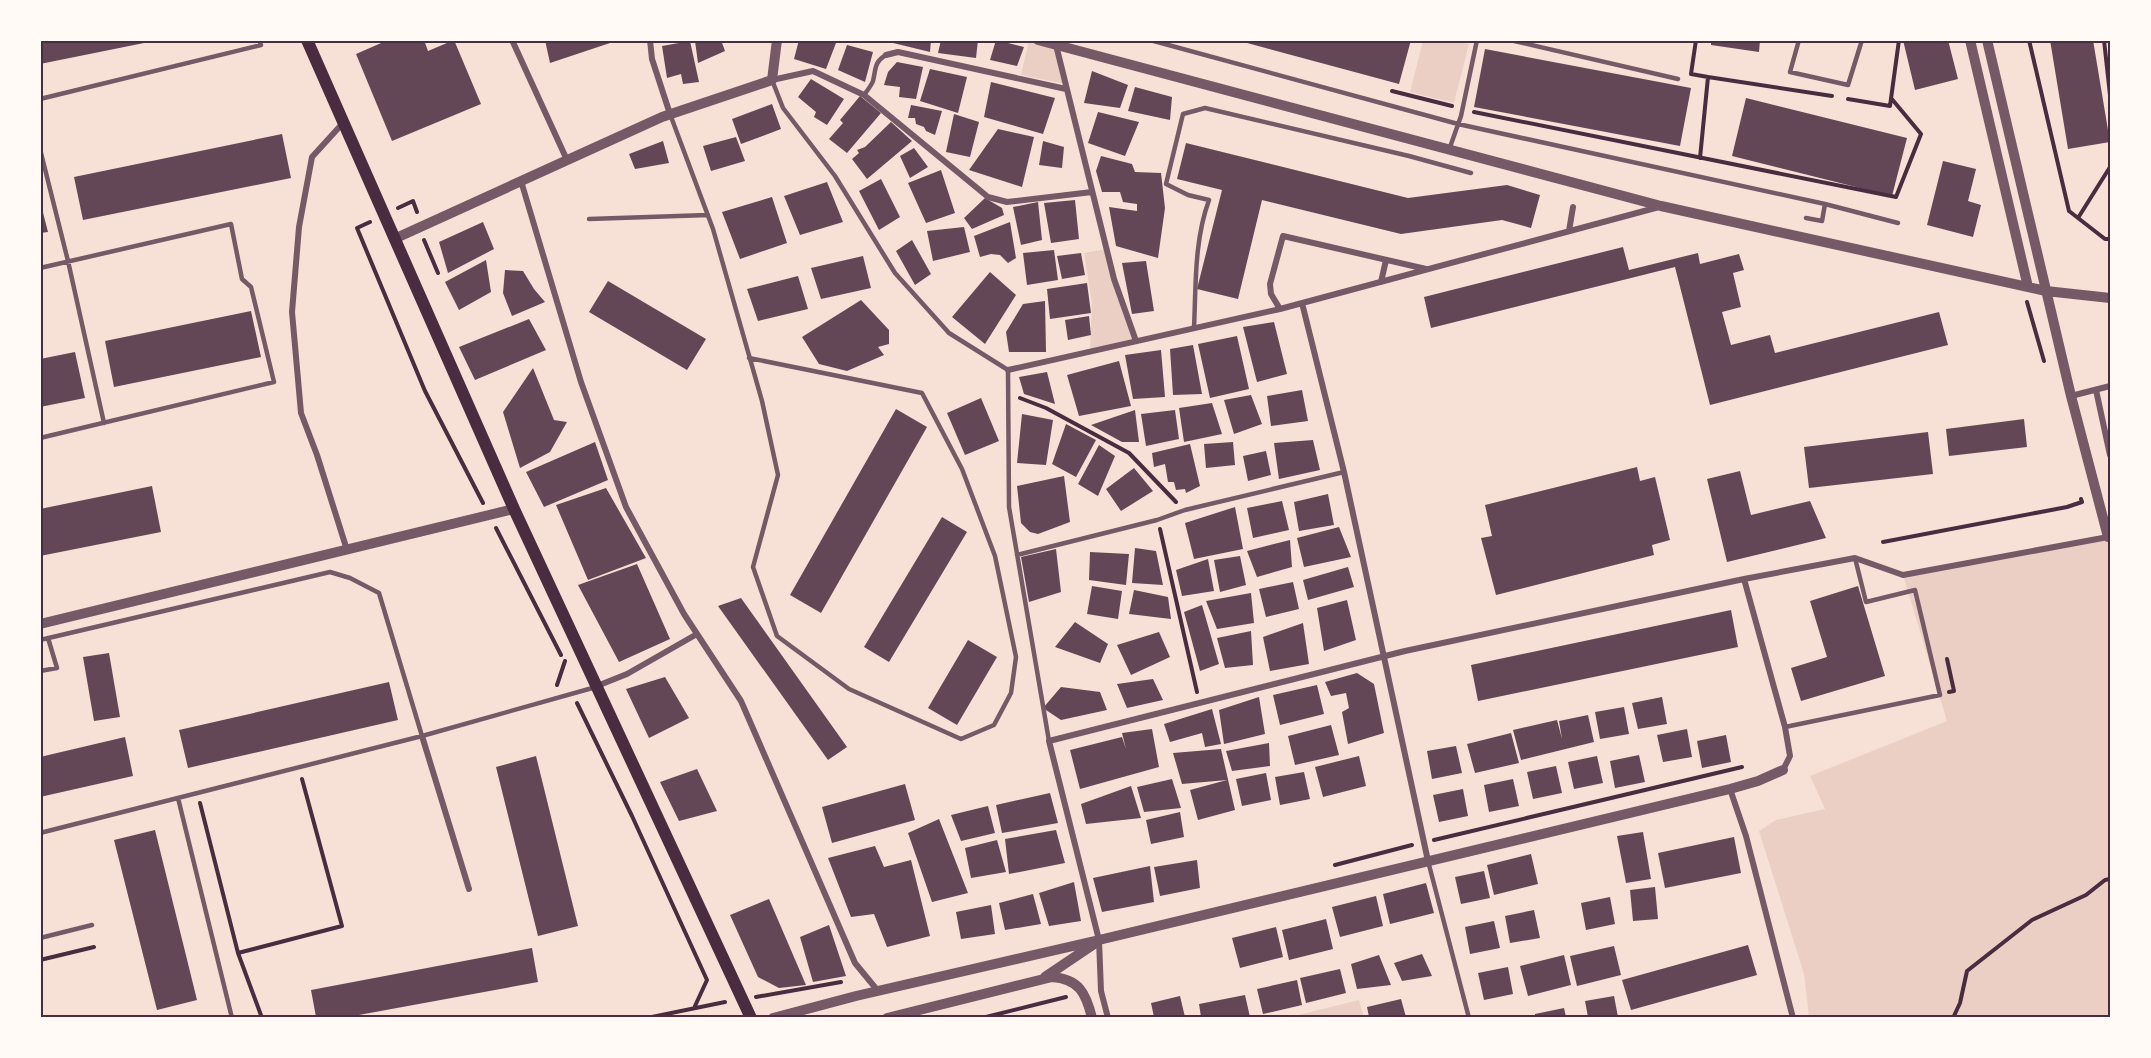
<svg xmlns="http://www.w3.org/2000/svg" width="2151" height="1058" font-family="'Asap Condensed',sans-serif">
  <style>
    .green { fill: #ebcfc5 }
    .building { fill: #644757 }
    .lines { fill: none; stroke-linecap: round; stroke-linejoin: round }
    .path { stroke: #4a2c40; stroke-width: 4 }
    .service { stroke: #755966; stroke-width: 4.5 }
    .minor { stroke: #755966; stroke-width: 6 }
    .tertiary { stroke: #755966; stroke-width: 10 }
    .secondary { stroke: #4a2c40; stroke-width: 12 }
    .neatline { fill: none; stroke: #4a2c40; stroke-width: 2 }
  </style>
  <rect width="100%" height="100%" fill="#f7e1d7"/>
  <path class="green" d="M1026,41H1038L1056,45L1065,84L1021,75L1028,45Z
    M1423,41H1453L1469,44L1454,103L1410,92Z
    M1106,249L1136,341L1090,351L1092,303L1084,253Z
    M2108,537L2110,545V1017H1809L1804,974L1759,831L1776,820L1825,809L1810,776L1947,721L1903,575Z
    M1359,1000L1364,1017H1290Z"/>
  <path class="building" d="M40,40H149V42L40,64Z
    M388,40H424L428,51L454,40L481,104L392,141L356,54Z
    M545,40H616V41L550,63Z
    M698,40H721L725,51L698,63L695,41Z
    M799,40H829L836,43L826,69L794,59Z
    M885,40H931L930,52L885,41Z
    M941,40H978L976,58L938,53Z
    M996,40L1024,47L1017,66L990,60Z
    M1236,40H1411L1399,84Z
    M1711,40H1760L1759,52L1711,45Z
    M1903,40H1948L1958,79L1915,90Z
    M2050,40H2093L2110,142L2068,149Z
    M690,41L699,82L683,84L681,74L667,78L662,46Z
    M847,45L873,52L865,82L838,70Z
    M1485,49L1691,88L1680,146L1474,107Z
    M897,62L923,67L916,99L899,97L900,87L884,85L888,72Z
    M930,69L967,77L958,113L920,101Z
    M1092,71L1128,85L1120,108L1084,103Z
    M811,79L844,99L827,125L814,117L816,112L798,97Z
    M991,82L1055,98L1043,134L984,117Z
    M1135,87L1172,97L1170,120L1128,111Z
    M860,96L881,113L847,153L829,139L843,123L840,120Z
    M1746,98L1907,138L1892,196L1732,156Z
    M772,104L781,129L741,144L732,119Z
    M911,105L942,111L935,135L926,131L924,127L916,124L915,118H908Z
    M1098,112L1139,122L1125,156L1088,143Z
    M954,114L979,122L970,157L946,152Z
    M891,122L912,141L867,179L852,159L859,153L857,150L865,147Z
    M998,129L1034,137L1022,187L969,170Z
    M282,134L291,178L83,220L74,177Z
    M736,137L745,161L711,171L703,146Z
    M663,141L669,163L635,169L629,154Z
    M1043,141L1064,147L1062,168L1039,165Z
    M1186,143L1408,198L1507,185L1540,195L1531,228L1502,220L1401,234L1262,200L1238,299L1197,289L1222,190L1177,179Z
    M914,148L928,167L910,178L900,156Z
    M1101,156L1132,164L1135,172L1161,173L1165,208L1158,258L1116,246L1109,207L1137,211V204L1123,202L1120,192H1102L1096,171Z
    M1943,161L1976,169L1968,201L1981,205L1973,237L1927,225Z
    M941,170L955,213L926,223L908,183Z
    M881,179L900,217L879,230L859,191Z
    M827,182L843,222L800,235L784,196Z
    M772,197L787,243L740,259L722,212Z
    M985,198L1002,208L1004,215L972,229L964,218Z
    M1075,200L1079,239L1051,243L1044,203Z
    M40,201L48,232L40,233Z
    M1038,202L1042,240L1021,245L1013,207Z
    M483,222L494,249L448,273L439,242Z
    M1010,222L1016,258L1008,263L1000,255L991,254L980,257L974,236Z
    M964,227L970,252L933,261L927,231Z
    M912,240L931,274L915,285L896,251Z
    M1623,247L1629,270L1698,253L1700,264L1739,254L1744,270L1733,273L1741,307L1722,312L1731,345L1770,335L1775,353L1939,312L1948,345L1710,405L1675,267L1431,328L1424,297Z
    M1054,250L1058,280L1027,285L1023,253Z
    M1081,253L1085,275L1062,279L1057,256Z
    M863,256L871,288L821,299L811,268Z
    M486,260L491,292L459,310L445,282Z
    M1146,261L1154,311L1132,314L1122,263Z
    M505,270L523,271L534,289L545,302L512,316L503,293Z
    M990,272L1016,295L985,344L952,317Z
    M798,276L808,309L758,321L747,289Z
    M608,281L706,339L687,370L589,312Z
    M1087,283L1091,313L1050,319L1047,289Z
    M861,300L889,330V344L878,347L884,355L847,371L819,364L802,337Z
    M1045,301L1046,352H1009L1006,332L1023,304Z
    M251,311L261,357L114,387L105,341Z
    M1089,316L1091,335L1068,340L1065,320Z
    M529,319L546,350L475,380L459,347Z
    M1274,322L1287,374L1257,382L1243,327Z
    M1237,336L1249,389L1210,398L1198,344Z
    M1193,345L1202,394L1173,395L1170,349Z
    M1161,350L1165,397L1133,399L1125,355Z
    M75,352L85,398L40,407V359Z
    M1119,361L1131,406L1079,416L1067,375Z
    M533,368L554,420L567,422L550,452L520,468L503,412Z
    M1047,372L1055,404L1024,394L1019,377Z
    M1302,390L1308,421L1271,426L1267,396Z
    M1251,395L1262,424L1234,434L1224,400Z
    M981,398L999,441L965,455L947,413Z
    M1212,403L1222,434L1184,442L1179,408Z
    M896,409L927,427L821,613L790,595Z
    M1135,410L1139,442H1122L1091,425Z
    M1175,410L1179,439L1146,446L1141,414Z
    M1022,414L1053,420L1046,465L1017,463Z
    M2024,419L2027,447L1949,456L1946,429Z
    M1066,424L1096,440L1076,477L1052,464Z
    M1928,432L1933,474L1809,488L1804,447Z
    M1313,440L1320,470L1279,479L1274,443Z
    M595,442L608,480L544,507L526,472Z
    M1233,442L1235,465L1206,468L1204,444Z
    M1190,444L1200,486L1186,493L1185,489L1176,490L1174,482H1168L1165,464L1154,467L1152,453Z
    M1099,445L1115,456L1098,496L1078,484Z
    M1266,451L1271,475L1248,481L1243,456Z
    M1637,467L1640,481L1655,477L1670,540L1652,545L1654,555L1496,595L1481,538L1492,536L1485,505Z
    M1134,468L1153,491L1121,511L1106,489Z
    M1740,471L1751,515L1810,501L1826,538L1727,562L1707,479Z
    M1064,476L1070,522L1038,534L1030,532L1021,523L1017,486Z
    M152,486L161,532L40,556V509Z
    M606,488L646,558L588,580L556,505Z
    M1328,494L1334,525L1299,531L1294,502Z
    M1282,501L1289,530L1253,538L1247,508Z
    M1235,507L1243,549L1194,559L1185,523Z
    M942,517L967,532L889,662L864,647Z
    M1339,527L1351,557L1304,567L1297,538Z
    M1290,540L1292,567L1257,577L1247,551Z
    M1135,548L1156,551L1163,585L1132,583Z
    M1056,549L1061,592L1029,602L1021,557Z
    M1090,552L1129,554L1126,585L1089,580Z
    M1240,556L1246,585L1220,592L1214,560Z
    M1208,559L1214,591L1182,596L1176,570Z
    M637,564L670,639L619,662L578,585Z
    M1348,567L1354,587L1308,600L1303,580Z
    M1293,582L1299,609L1266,617L1259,589Z
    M1092,586L1122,591L1118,619L1087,614Z
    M1858,586L1885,676L1801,701L1791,668L1827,657L1810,601Z
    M1134,590L1168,597L1171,619L1129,614Z
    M1251,593L1254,623L1217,629L1206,601Z
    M741,598L847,747L828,760L718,606Z
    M1347,600L1356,640L1324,651L1317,608Z
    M1202,605L1219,664L1200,671L1184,612Z
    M1731,610L1738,647L1478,701L1471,665Z
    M1075,622L1108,644L1100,663L1055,647Z
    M1303,623L1309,664L1270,671L1263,637Z
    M1251,631L1253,665L1225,668L1217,638Z
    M1159,632L1170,657L1131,675L1117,645Z
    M968,640L997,657L957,725L928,708Z
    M109,653L120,717L94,721L83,657Z
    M1357,673L1374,684L1384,733L1348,744L1342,712L1349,708L1346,693L1331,696L1325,682Z
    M665,677L689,718L649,738L626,689Z
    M1153,679L1163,700L1127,708L1117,684Z
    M389,682L398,720L188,768L179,730Z
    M1317,685L1324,714L1280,725L1273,695Z
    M1061,687L1100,692L1107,710L1061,720L1043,708Z
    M1259,697L1265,734L1224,744L1219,710Z
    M1662,697L1667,724L1638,729L1632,703Z
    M1624,707L1629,734L1600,739L1595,712Z
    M1212,709L1221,744L1205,747L1202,733L1170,742L1164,724Z
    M1588,715L1594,742L1521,760L1513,730L1557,720L1562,739L1559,721Z
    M1331,725L1339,755L1295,765L1288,736Z
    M1152,729L1159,767L1080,789L1070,750L1122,737L1126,749L1122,733Z
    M1687,729L1692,757L1663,762L1657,735Z
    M1511,733L1519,763L1475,773L1467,744Z
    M1726,735L1731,762L1702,768L1697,741Z
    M125,737L133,776L40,797V757Z
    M1269,743L1270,766L1232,771L1226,751Z
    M1456,746L1462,773L1432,779L1427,751Z
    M1221,749L1235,810L1198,820L1190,790L1227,780L1182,784L1173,753Z
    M1639,755L1645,782L1615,788L1610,761Z
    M536,756L578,926L538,936L496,767Z
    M1359,756L1366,786L1323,797L1315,767Z
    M1597,756L1603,783L1574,789L1568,762Z
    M1556,766L1562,793L1533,799L1527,772Z
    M697,769L717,811L679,821L660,782Z
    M1304,772L1310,799L1280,805L1275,777Z
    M1266,773L1271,800L1242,806L1236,779Z
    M1172,779L1181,808L1144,812L1137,787Z
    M1513,779L1519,806L1489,812L1484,785Z
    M905,784L915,820L832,843L822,807Z
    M1131,786L1141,818L1086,824L1081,804Z
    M1463,789L1468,816L1439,822L1433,795Z
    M1050,793L1058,823L1002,833L996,805Z
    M988,806L995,833L961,841L951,815Z
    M1180,812L1184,837L1151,844L1146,820Z
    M939,819L968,893L932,902L908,833Z
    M155,830L197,1000L157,1010L114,840Z
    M1056,830L1065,863L1009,874L1005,839Z
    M1643,832L1651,879L1626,883L1617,836Z
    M1734,837L1741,873L1665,888L1658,853Z
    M997,840L1006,872L971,878L965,848Z
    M875,846L884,867L911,860L930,936L887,947L874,914L851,917L828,858Z
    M1531,854L1538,884L1494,895L1487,865Z
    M1197,860L1200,888L1160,896L1154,867Z
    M1150,866L1154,902L1102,912L1093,878Z
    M1484,871L1490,898L1461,904L1455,877Z
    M1074,882L1081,921L1049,926L1039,893Z
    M1426,883L1434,913L1390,924L1383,894Z
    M1655,887L1658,919L1633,921L1630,890Z
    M1033,894L1041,924L1005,930L999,903Z
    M1376,896L1383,926L1340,937L1332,907Z
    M1610,897L1615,924L1586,930L1581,903Z
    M769,899L806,985L779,988L758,977L730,915Z
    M991,905L995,934L961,939L956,912Z
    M1534,910L1540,938L1510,943L1505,916Z
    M1326,919L1333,949L1289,960L1282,930Z
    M1494,921L1500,948L1470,954L1465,927Z
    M829,925L846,976L813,982L800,937Z
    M1276,927L1283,957L1240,968L1232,938Z
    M1748,945L1757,975L1631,1010L1622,980Z
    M1614,946L1621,975L1577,986L1570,956Z
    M532,948L538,982L348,1017H316L311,990Z
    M1422,954L1432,976L1402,981L1394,963Z
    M1379,955L1391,985L1357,989L1351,964Z
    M1564,955L1571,985L1528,996L1520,966Z
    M1508,967L1513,994L1484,1000L1478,973Z
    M1340,969L1346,993L1306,1003L1300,978Z
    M1297,980L1302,1005L1263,1014L1257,989Z
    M1245,995L1250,1017H1201L1199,1004Z
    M1180,996L1185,1017H1154L1151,1003Z
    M1614,996L1618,1017H1588L1585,1001Z
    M1401,999L1406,1017H1369L1367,1007Z
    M1564,1008L1566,1017H1535V1014Z"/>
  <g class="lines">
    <path class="path" d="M1696,40L1691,74L1708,77L1700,158
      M2029,40L2069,211L2105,239H2110
      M2104,40L2110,95
      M1708,77L1832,96
      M1392,91L1452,106
      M1848,99L1890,106L1899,40
      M1474,112L1896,197L1921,134L1891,98
      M398,208L413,201L417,212
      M2078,218L2110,167
      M370,222L357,228L425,391L483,503
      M424,240L438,273
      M2027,302L2044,361
      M1020,398L1046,408L1129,453L1176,502
      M496,528L561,655
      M1160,529L1197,692
      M1883,542L2067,507L2082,502L2081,499
      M1947,659L1954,691L1949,692
      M557,685L565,661
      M577,703L632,816L707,980L695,1006
      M200,803L238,953L262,1018
      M1434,840L1742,767
      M1335,865L1412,845
      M238,953L342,926L302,779
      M40,960L94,947
      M756,997L841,982
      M647,1018L725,1002
      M982,1018L1066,997
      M1953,1018L1960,1003L1967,971L2032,920L2086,895L2105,880L2110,879"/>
    <path class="service" d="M1150,40L1458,124L1825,204L1898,223
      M1510,40L1678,79
      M1799,40L1790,72L1848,85L1862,40
      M772,80L783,108L835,176L895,273L949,333L1008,370L1009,507L1049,741
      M864,95C867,91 871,86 873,81C876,69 874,62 886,55
      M40,99L261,45L259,40
      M670,114L713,229L762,401L778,475L753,567L777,636L849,689L961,739L994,725L1011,693L1016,657L995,556L962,469L922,393L749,358
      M40,149L68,261L104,423
      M1449,150L1461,116L1477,40
      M1806,218L1822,221L1825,204
      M589,219L708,215
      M40,268L231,224L242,279L251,287L274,382L40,438
      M1194,328C1196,286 1194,241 1209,200L1188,195L1166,184L1183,114L1205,108L1409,156L1471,173
      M1017,555L1157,520L1185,510L1344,472
      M40,640L330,572L350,578L379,593L422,736
      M40,671L57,668L48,638
      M1785,727L1940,695L1915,590L1866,602L1855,558
      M178,798L232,1018
      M40,833L422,736L596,687
      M1428,861L1469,1018
      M40,938L92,925"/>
    <path class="minor" d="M512,40L567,160
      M650,40L652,59L670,114
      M1056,45L1114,279L1136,341
      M886,55L898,52L1066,89
      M772,80L813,71L864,95L988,197L1007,202L1092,192
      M343,123L312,157L299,227L292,312L301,413L317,455L347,550
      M521,181L581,382L626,507L684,614L741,701L855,963L878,991
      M1569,231L1573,207
      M1381,282L1386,260
      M1302,303L1344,472L1428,861
      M1280,309L1271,294L1270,284L1283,236L1426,269
      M1008,370L1280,309L1659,207
      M2096,390L2110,455
      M2071,396L2110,386
      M1744,579L1785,727L1790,756L1783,770
      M597,686L627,674L697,634
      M422,736L469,889
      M1730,789L1746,836L1793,1018
      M1108,1018L1101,991L1099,940L1049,741L1405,651L1744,579L1855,558L1903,575L2108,537"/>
    <path class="tertiary" d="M1038,40L1661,206L2046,291L2110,298
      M1970,40L2028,287
      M1987,40L2071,396L2108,537
      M394,239L662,117L772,80L777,40
      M40,624L514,509
      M1045,977L1094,944
      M773,1018L856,996L1099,940L1730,789L1758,781L1783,770
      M887,1018L1052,977C1079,979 1086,993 1092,1018"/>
    <path class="secondary" d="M307,40L514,509L751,1018"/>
  </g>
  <rect width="2151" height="1058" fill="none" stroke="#fffaf5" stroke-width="84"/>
  <rect x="42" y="42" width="2067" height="974" class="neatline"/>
</svg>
